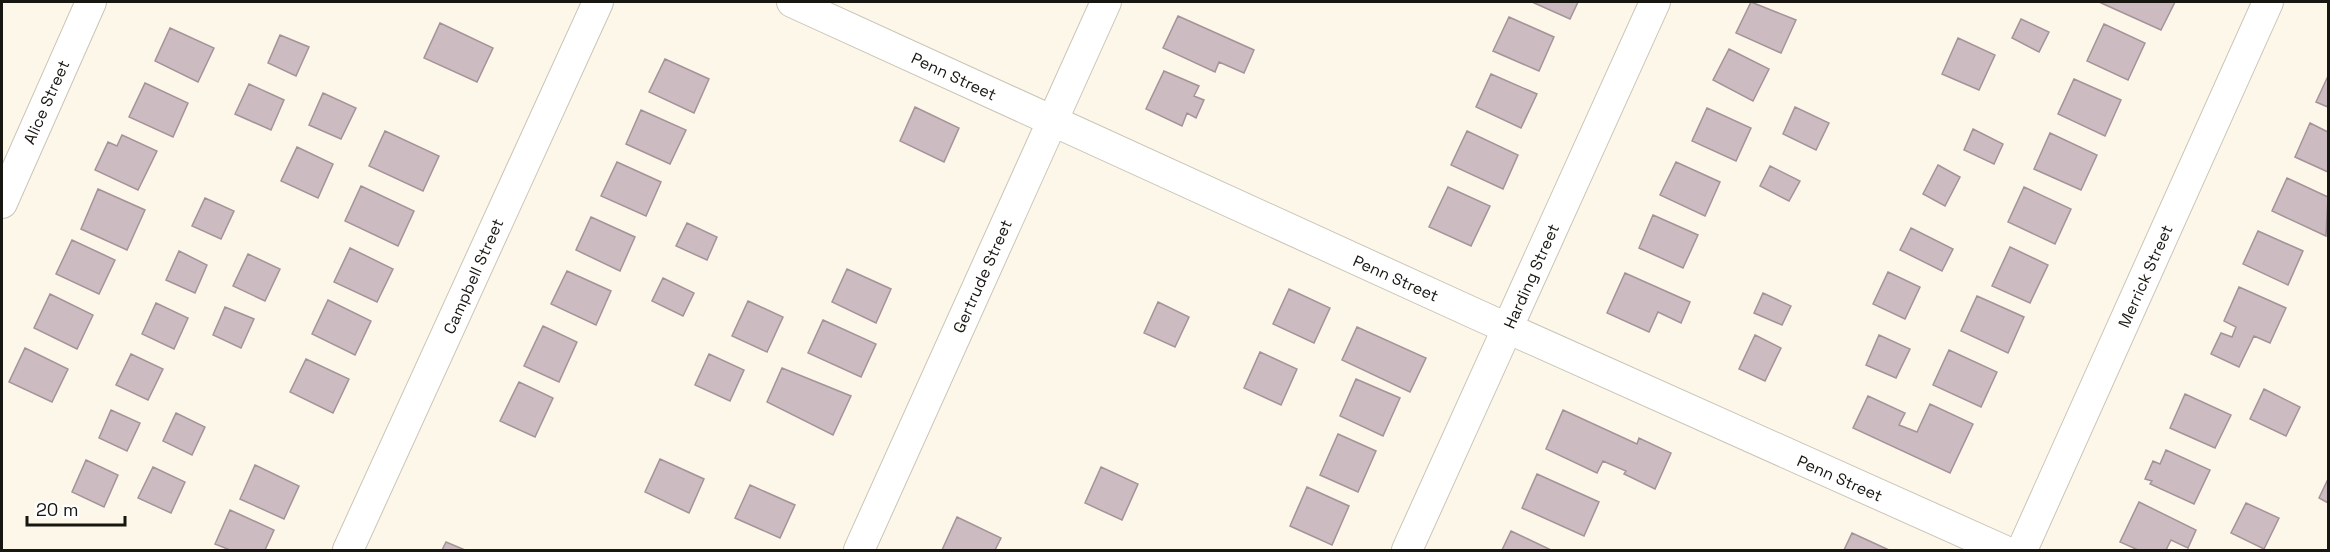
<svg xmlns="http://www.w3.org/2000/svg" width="2330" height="552" font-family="'Space Grotesk',sans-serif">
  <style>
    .building { fill: #ccbbc1; stroke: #a4949a; stroke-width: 1.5 }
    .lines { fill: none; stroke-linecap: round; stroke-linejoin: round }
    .street-casing { stroke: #cac5b7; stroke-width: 32 }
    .street { stroke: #fff; stroke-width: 30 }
    .labels { text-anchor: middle; stroke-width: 6; stroke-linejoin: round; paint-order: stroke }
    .street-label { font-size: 16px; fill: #171611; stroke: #fff }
  </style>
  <rect width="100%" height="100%" fill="#fdf7e9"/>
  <path class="building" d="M1532,2H1578L1570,19Z
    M1751,2L1796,20L1781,53L1736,33Z
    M2099,2H2175L2161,30Z
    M1178,16L1254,50L1244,73L1219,62L1215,72L1163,48Z
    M1509,17L1554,37L1539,71L1493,51Z
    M2021,19L2049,32L2039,52L2012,38Z
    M440,23L493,48L477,82L424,58Z
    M2104,24L2145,43L2128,80L2087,61Z
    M170,28L214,48L198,82L155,61Z
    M280,35L309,47L296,76L268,63Z
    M1958,38L1995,55L1979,90L1942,74Z
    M1729,49L1769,69L1753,101L1713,80Z
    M665,59L709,79L694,113L649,92Z
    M1164,71L1199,86L1194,96L1204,100L1196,118L1187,113L1182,126L1146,109Z
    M1491,74L1537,94L1521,128L1476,107Z
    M2328,76V107L2316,102Z
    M2074,79L2121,100L2105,136L2058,114Z
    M145,83L188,103L173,137L129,117Z
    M249,84L284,100L271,130L235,114Z
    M323,93L356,108L341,139L309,125Z
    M915,107L959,128L944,162L900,141Z
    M1795,107L1829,123L1816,150L1783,134Z
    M1707,108L1751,128L1736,161L1692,141Z
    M641,110L686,130L670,164L626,144Z
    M2310,123L2328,132V172L2295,157Z
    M1973,129L2003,144L1994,164L1964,150Z
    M385,131L439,156L423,191L369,166Z
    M1467,131L1518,155L1503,189L1451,165Z
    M2050,133L2097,155L2081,190L2034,169Z
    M122,135L157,151L138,190L95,170L108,142L117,146Z
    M297,147L333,164L318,198L281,181Z
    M617,162L661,182L646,216L601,196Z
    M1676,162L1720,182L1705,216L1660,195Z
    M1938,165L1960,177L1945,206L1923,194Z
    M1770,166L1800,181L1789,201L1760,186Z
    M2287,178L2328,197L2326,236L2272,211Z
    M361,186L414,211L398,246L345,221Z
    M1448,187L1490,206L1471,246L1429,227Z
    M2024,187L2071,209L2055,244L2008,222Z
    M98,189L145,210L127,250L81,229Z
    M205,198L234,211L221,239L192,226Z
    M1653,215L1698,235L1683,268L1639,248Z
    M591,217L635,237L620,271L576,250Z
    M687,223L717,237L707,260L676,246Z
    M1911,228L1953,249L1942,271L1900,250Z
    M2258,231L2303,251L2288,285L2243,264Z
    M72,240L115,260L99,294L56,274Z
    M2010,247L2048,265L2030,303L1992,286Z
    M350,248L393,269L377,302L334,282Z
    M179,251L207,265L195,293L166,280Z
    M248,254L280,269L265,301L233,286Z
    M847,269L891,289L876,323L832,302Z
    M567,271L611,291L596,325L551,304Z
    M1888,272L1920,287L1905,319L1873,304Z
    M1625,273L1690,302L1681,323L1658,312L1649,332L1607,313Z
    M663,278L694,293L683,316L652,301Z
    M2239,287L2286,308L2270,343L2254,336L2239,367L2211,354L2221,333L2232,337L2236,327L2224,321Z
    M1289,289L1330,308L1314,343L1273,324Z
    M1763,293L1791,306L1782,325L1754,313Z
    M50,294L93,315L77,349L34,328Z
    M1977,296L2024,317L2008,353L1961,331Z
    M328,300L371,321L355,355L312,334Z
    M748,301L783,317L767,352L732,336Z
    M1158,302L1189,317L1175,347L1144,333Z
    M156,303L188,318L174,349L142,334Z
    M225,307L254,319L241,348L213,335Z
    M823,320L876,344L861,377L808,353Z
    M543,326L577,342L559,382L524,366Z
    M1357,327L1426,358L1410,392L1342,360Z
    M1755,335L1781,348L1765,381L1739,369Z
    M1879,335L1910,349L1896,378L1866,365Z
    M25,348L68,369L52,402L9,382Z
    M1949,350L1997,372L1981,407L1933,385Z
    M1260,352L1297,369L1281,405L1244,388Z
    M131,354L163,369L148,400L116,385Z
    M709,354L744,370L730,401L695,385Z
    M306,359L349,379L333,413L290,392Z
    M782,368L851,396L833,435L767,402Z
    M1356,379L1400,398L1383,436L1340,416Z
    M519,382L553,398L535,437L500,421Z
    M2264,389L2300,407L2286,436L2250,419Z
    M2185,394L2231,415L2215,448L2170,428Z
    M1868,396L1905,413L1899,425L1917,432L1930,404L1973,424L1950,473L1853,428Z
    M111,410L140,423L127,451L99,438Z
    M1563,410L1637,444L1639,438L1671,453L1655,489L1624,474L1626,471L1603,461L1597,473L1546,449Z
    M176,413L205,427L192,455L163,441Z
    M1338,434L1376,451L1358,492L1320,475Z
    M2166,450L2210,470L2194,504L2150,484L2152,481L2145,479L2153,461L2160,464Z
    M660,459L704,479L689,513L645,492Z
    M86,460L118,475L104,507L72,492Z
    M255,465L299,486L284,519L240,499Z
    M153,467L185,482L171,513L138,498Z
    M1101,467L1138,484L1122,520L1085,503Z
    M1537,474L1599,502L1584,536L1522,508Z
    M2328,479V503L2319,498Z
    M750,485L795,505L780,538L735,518Z
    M1307,487L1349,506L1332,545L1290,526Z
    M2139,502L2196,530L2188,548L2171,540L2166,550H2138L2120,542Z
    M2246,503L2279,518L2264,549L2231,533Z
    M230,510L274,530L265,550H230L215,544Z
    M957,517L1001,538L995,550H942Z
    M1511,531L1551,550H1502Z
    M1852,533L1889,550H1844Z
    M446,542L465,550H442Z"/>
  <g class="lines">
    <g class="street-casing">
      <path id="street" d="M792,2L1478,315L2003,550
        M2,203L91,2
        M348,550L598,2
        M859,550L1106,2
        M1407,550L1655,2
        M2022,550L2268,2"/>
    </g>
    <use href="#street" class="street"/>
  </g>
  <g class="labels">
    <g class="street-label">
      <text transform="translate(954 76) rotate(25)" y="6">Penn Street</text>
      <text transform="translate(46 102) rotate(-66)" y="6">Alice Street</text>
      <text transform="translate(473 276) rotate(-66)" y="6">Campbell Street</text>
      <text transform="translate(982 276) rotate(-66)" y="6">Gertrude Street</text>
      <text transform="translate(1531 276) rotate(-66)" y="6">Harding Street</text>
      <text transform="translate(2145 276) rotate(-66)" y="6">Merrick Street</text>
      <text transform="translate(1396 278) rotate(24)" y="6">Penn Street</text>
      <text transform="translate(1840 478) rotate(24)" y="6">Penn Street</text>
    </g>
  </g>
  <rect width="2330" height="552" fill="none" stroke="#171611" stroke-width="6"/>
  <path d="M27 516v9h98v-9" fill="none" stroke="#171611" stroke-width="3"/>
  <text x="36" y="516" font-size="18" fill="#171611" stroke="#ffffff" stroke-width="4.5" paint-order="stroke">20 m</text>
</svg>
